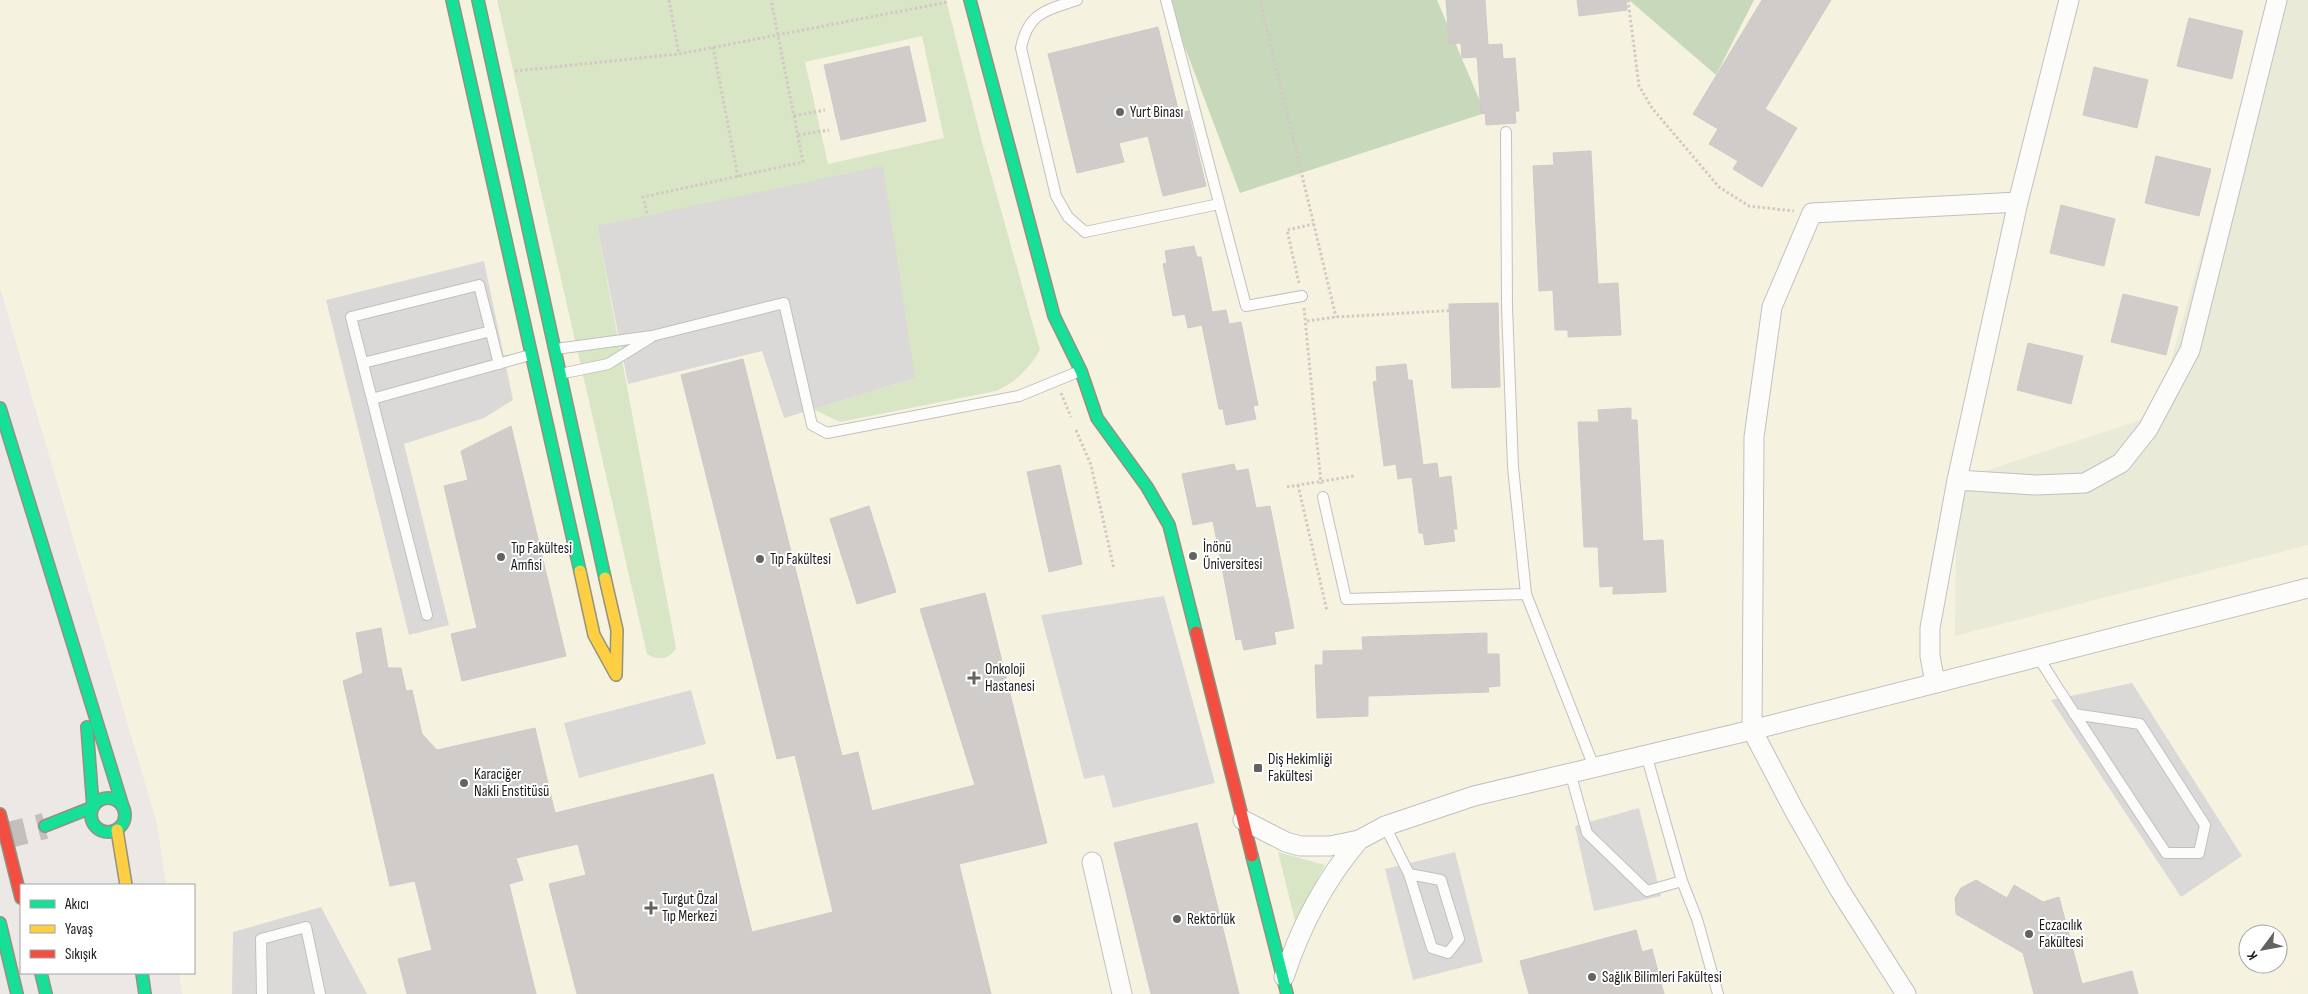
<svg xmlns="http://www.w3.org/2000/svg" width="2308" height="994" font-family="'Sofia Sans Condensed',sans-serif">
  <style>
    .education { fill: #f5f3e0; fill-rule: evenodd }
    .farmland { fill: #eaead8 }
    .grass { fill: #d8e6c5; fill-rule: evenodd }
    .forest { fill: #c7d8bb }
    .parking { fill: #dbd9d8 }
    .building { fill: #cfccca; stroke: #cecac7 }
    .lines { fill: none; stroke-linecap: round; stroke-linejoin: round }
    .secondary-tunnel { stroke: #c2bfbd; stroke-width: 26; stroke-dasharray: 26 13; stroke-linecap: butt }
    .lane-casing { stroke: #c2c0bf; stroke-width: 12 }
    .street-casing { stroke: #c2c0bf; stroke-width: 21 }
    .fast-casing { stroke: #92927e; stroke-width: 14 }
    .slow-casing { stroke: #92927e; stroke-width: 14 }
    .jam-casing { stroke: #92927e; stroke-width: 14 }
    .path { stroke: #d5c7c5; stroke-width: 3; stroke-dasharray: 2.5 2.5; stroke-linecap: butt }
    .lane { stroke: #fcfcfb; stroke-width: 10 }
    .street { stroke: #fcfcfb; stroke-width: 19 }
    .fast { stroke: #16e098; stroke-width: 11 }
    .slow { stroke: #ffcf43; stroke-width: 11 }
    .jam { stroke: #f24e42; stroke-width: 11 }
    .poi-dot { fill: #646362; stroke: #fff; stroke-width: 2 }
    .labels { text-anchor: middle; stroke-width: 4; stroke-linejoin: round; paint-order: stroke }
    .poi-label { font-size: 15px; fill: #1c1c1c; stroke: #fff; text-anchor: start }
  </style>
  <rect width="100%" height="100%" fill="#ebe8e5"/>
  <path class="education" d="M0,0H2308V994H182L179,973H194V885H166L157,824L0,288ZM2248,934H2278V964H2248Z"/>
  <path class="farmland" d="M2272,0H2308V545L1955,636L1957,480L2156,415Z"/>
  <path class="grass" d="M497,0H946L982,142L1040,350C1029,369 1016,382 996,391L840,422L813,409L915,378L597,226L676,648C669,660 658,661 647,654ZM922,36L944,138L828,164L805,62Z
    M1278,852L1325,865L1295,921Z"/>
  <path class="forest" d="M1167,0H1437L1485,113L1240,193Z
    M1629,0H1754L1716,75Z"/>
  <path class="parking" d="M883,166L915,378L784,418L762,351L628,384L597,226Z
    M484,261L513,400L484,418L404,444L449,625L409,635L326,300Z
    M1164,596L1215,783L1113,808L1104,775L1084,779L1041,615Z
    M2132,683L2242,856L2181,897L2051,700Z
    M691,690L706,744L579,778L564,723Z
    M1639,808L1661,896L1594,911L1575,826Z
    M1455,852L1483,962L1413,980L1385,869Z
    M321,907L367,994H232L233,932Z"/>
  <path class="building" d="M1446,0H1485L1488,45L1502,44L1503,59L1515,58L1519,111H1515L1516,123L1486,125L1485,113L1481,114L1477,57L1462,58L1461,43L1449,44Z
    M1577,0H1626L1627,10L1579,16Z
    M1762,0H1831L1765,109L1797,128L1762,187L1733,169L1738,161L1709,144L1718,129L1693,114Z
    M2189,18L2243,31L2232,79L2177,66Z
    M1158,27L1179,113L1188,111L1206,186L1163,196L1148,136L1119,143L1124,162L1077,173L1048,54Z
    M909,46L926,121L841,140L824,65Z
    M2094,67L2148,80L2137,128L2083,115Z
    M1591,151L1598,284L1618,283L1621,335L1568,337V330H1555L1553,290L1539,291L1533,166L1554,165L1553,153Z
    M2156,156L2211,169L2199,216L2145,203Z
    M2061,205L2115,219L2104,266L2050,253Z
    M1194,246L1197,257H1201L1212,312L1226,310L1229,324L1241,322L1258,405L1253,406L1256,419L1226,425L1223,409H1219L1202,325L1188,328L1185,314L1173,316L1163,264L1167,263L1165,251Z
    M2123,294L2178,307L2166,355L2111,342Z
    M1498,303L1500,387L1452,388L1449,304Z
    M2028,343L2083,356L2071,404L2017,390Z
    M743,359L842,756L858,752L872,811L975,785L920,609L985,593L1047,843L959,864L991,994H577L549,884L586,875L578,844L516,858L523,880L509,884L536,994H407L398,959L432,950L415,881L390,886L343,681L363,673L356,633L381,628L388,668H401L406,691L412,690L422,734L437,750L535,728L555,813L713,774L752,932L833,912L795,755L777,759L681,375Z
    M1406,364L1408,380H1412L1423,465L1437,463L1439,478L1451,476L1457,529H1453L1455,541L1425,545L1423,533H1419L1412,477L1398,479L1396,464L1384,466L1373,382L1377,381L1376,367Z
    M1631,408V420H1637L1643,541L1663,540L1666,592L1613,594V586L1600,587L1598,547H1584L1578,422H1599L1598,410Z
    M511,426L566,656L462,681L451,634L477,628L444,486L468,480L461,451Z
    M1234,464L1236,471L1248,469L1256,508L1270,506L1294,628L1274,632L1276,644L1244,650L1241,639L1236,640L1213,521L1193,525L1182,474Z
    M1060,465L1082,564L1049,572L1027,472Z
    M869,506L896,592L857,604L830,519Z
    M1487,633V654H1499L1500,686L1488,687L1489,692L1368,696V716L1317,718L1315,665H1323V651L1363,650L1362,637Z
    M1197,823L1239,994H1151L1114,843Z
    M1976,880L2007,898L2014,885L2043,902L2059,897L2082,984L2132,971L2138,994H2034L2023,953L1956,914L1955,898L1961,888Z
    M1636,930L1642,952L1652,949L1664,994H1529L1520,961Z"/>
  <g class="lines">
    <path class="secondary-tunnel" d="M0,837L45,826"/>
    <g class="lane-casing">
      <path id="lane" d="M1077,0C1047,10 1028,12 1021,48L1056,196L1068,217L1085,232L1219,204
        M1166,0L1246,306L1302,296
        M1506,132L1507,307L1513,467L1526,594L1594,767
        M556,349L652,336L784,303L812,425L827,433L1019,396L1080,371
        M363,363L491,331
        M560,374L608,364L650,338
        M372,399L530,355
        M1323,497L1346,599L1526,594
        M427,615L351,317L479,285L499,364
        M2038,657C2080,723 2123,788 2166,853H2199L2205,825L2140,724L2074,714
        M1646,754L1682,881L1697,919L1718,994
        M1570,772L1587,833L1647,891L1682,881
        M1385,826L1409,874L1432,948L1448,953L1459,939L1441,880L1409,874
        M262,994L261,939L306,927L320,994"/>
    </g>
    <g class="street-casing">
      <path id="street" d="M1957,480L2036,485L2085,483L2121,463L2148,429L2190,350L2277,0
        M1935,683L1930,656V628L1957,480L2018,202L2069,0
        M1243,820L1286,842L1300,846H1330L1359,840L1385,826L1474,796L1752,730L2308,588
        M1092,862L1122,994
        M1284,977C1301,925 1324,881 1359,840
        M1906,994L1839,889L1794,810L1752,730L1754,437L1772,307L1812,213L2018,202"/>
    </g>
    <g class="fast-casing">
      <path id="fast" d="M452,0L580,571
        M478,0L605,578
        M970,0L1054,316L1081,371L1097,418L1147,487L1169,525L1196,632
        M0,408L124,810
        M91 815a17 17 0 1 1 34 0a17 17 0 1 1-34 0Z
        M45,826L93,807L87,727
        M1252,856L1287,994
        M0,923L17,994
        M41,973L46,994
        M142,973L145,994"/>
    </g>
    <g class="slow-casing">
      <path id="slow" d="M580,571L594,635L616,675
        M605,578L617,630L616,674
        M117,830L126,885"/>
    </g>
    <g class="jam-casing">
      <path id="jam" d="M1196,632L1252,856
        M0,814L21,898"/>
    </g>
    <path class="path" d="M669,0L679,54
      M1260,0L1336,317
      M1628,0L1639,86L1652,108L1719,187L1749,206L1794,211
      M713,47L738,177
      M515,71L679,54L948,2
      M794,116L825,110
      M798,135L829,130
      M647,213L643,197L803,162L771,0
      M1299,283L1287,230L1313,224
      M1304,308L1321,484
      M1307,321L1336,317L1493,308
      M1061,393L1071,417
      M1076,430L1091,465L1114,569
      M1298,485L1327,611
      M1287,487L1354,476"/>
    <use href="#lane" class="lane"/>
    <use href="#street" class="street"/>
    <use href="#fast" class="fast"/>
    <use href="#slow" class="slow"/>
    <use href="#jam" class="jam"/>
  </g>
  <g class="poi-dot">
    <circle cx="1120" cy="112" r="5"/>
    <circle cx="1193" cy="556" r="5"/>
    <circle cx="501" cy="557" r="5"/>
    <circle cx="760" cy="559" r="5"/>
    <path d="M971.5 670.5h5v5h5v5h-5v5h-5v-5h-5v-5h5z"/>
    <rect x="1253" y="763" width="10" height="10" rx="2.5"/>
    <circle cx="464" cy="783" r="5"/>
    <path d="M648.5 900.5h5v5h5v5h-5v5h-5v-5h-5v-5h5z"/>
    <circle cx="1177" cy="919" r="5"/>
    <circle cx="2029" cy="934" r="5"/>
    <circle cx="1592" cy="977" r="5"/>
  </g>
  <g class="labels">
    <g class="poi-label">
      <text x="1130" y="117">Yurt Binası</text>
      <text x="1203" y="552">İnönü<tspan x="1203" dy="17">Üniversitesi</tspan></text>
      <text x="511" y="553">Tıp Fakültesi<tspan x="511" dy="17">Amfisi</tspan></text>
      <text x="770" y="564">Tıp Fakültesi</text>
      <text x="985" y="674">Onkoloji<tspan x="985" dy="17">Hastanesi</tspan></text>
      <text x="1268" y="764">Diş Hekimliği<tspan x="1268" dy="17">Fakültesi</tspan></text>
      <text x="474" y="779">Karaciğer<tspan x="474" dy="17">Nakli Enstitüsü</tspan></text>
      <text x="662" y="904">Turgut Özal<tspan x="662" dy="17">Tıp Merkezi</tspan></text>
      <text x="1187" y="924">Rektörlük</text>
      <text x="2039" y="930">Eczacılık<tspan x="2039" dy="17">Fakültesi</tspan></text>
      <text x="1602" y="982">Sağlık Bilimleri Fakültesi</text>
    </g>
  </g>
  <rect x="20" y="884" width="175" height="90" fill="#ffffff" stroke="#a4a4a4"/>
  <rect x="30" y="900" width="25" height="8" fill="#16e098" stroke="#a4a4a4"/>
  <text x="65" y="909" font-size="15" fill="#1c1c1c">Akıcı</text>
  <rect x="30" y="925" width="25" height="8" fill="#ffcf43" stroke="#a4a4a4"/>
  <text x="65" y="934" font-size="15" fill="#1c1c1c">Yavaş</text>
  <rect x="30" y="950" width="25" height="8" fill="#f24e42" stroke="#a4a4a4"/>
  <text x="65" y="959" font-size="15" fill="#1c1c1c">Sıkışık</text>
  <g transform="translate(2263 949) rotate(238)"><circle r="24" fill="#ffffff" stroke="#a4a4a4"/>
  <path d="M0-4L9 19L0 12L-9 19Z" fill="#646362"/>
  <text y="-8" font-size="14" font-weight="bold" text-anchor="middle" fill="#1c1c1c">K</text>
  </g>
</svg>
